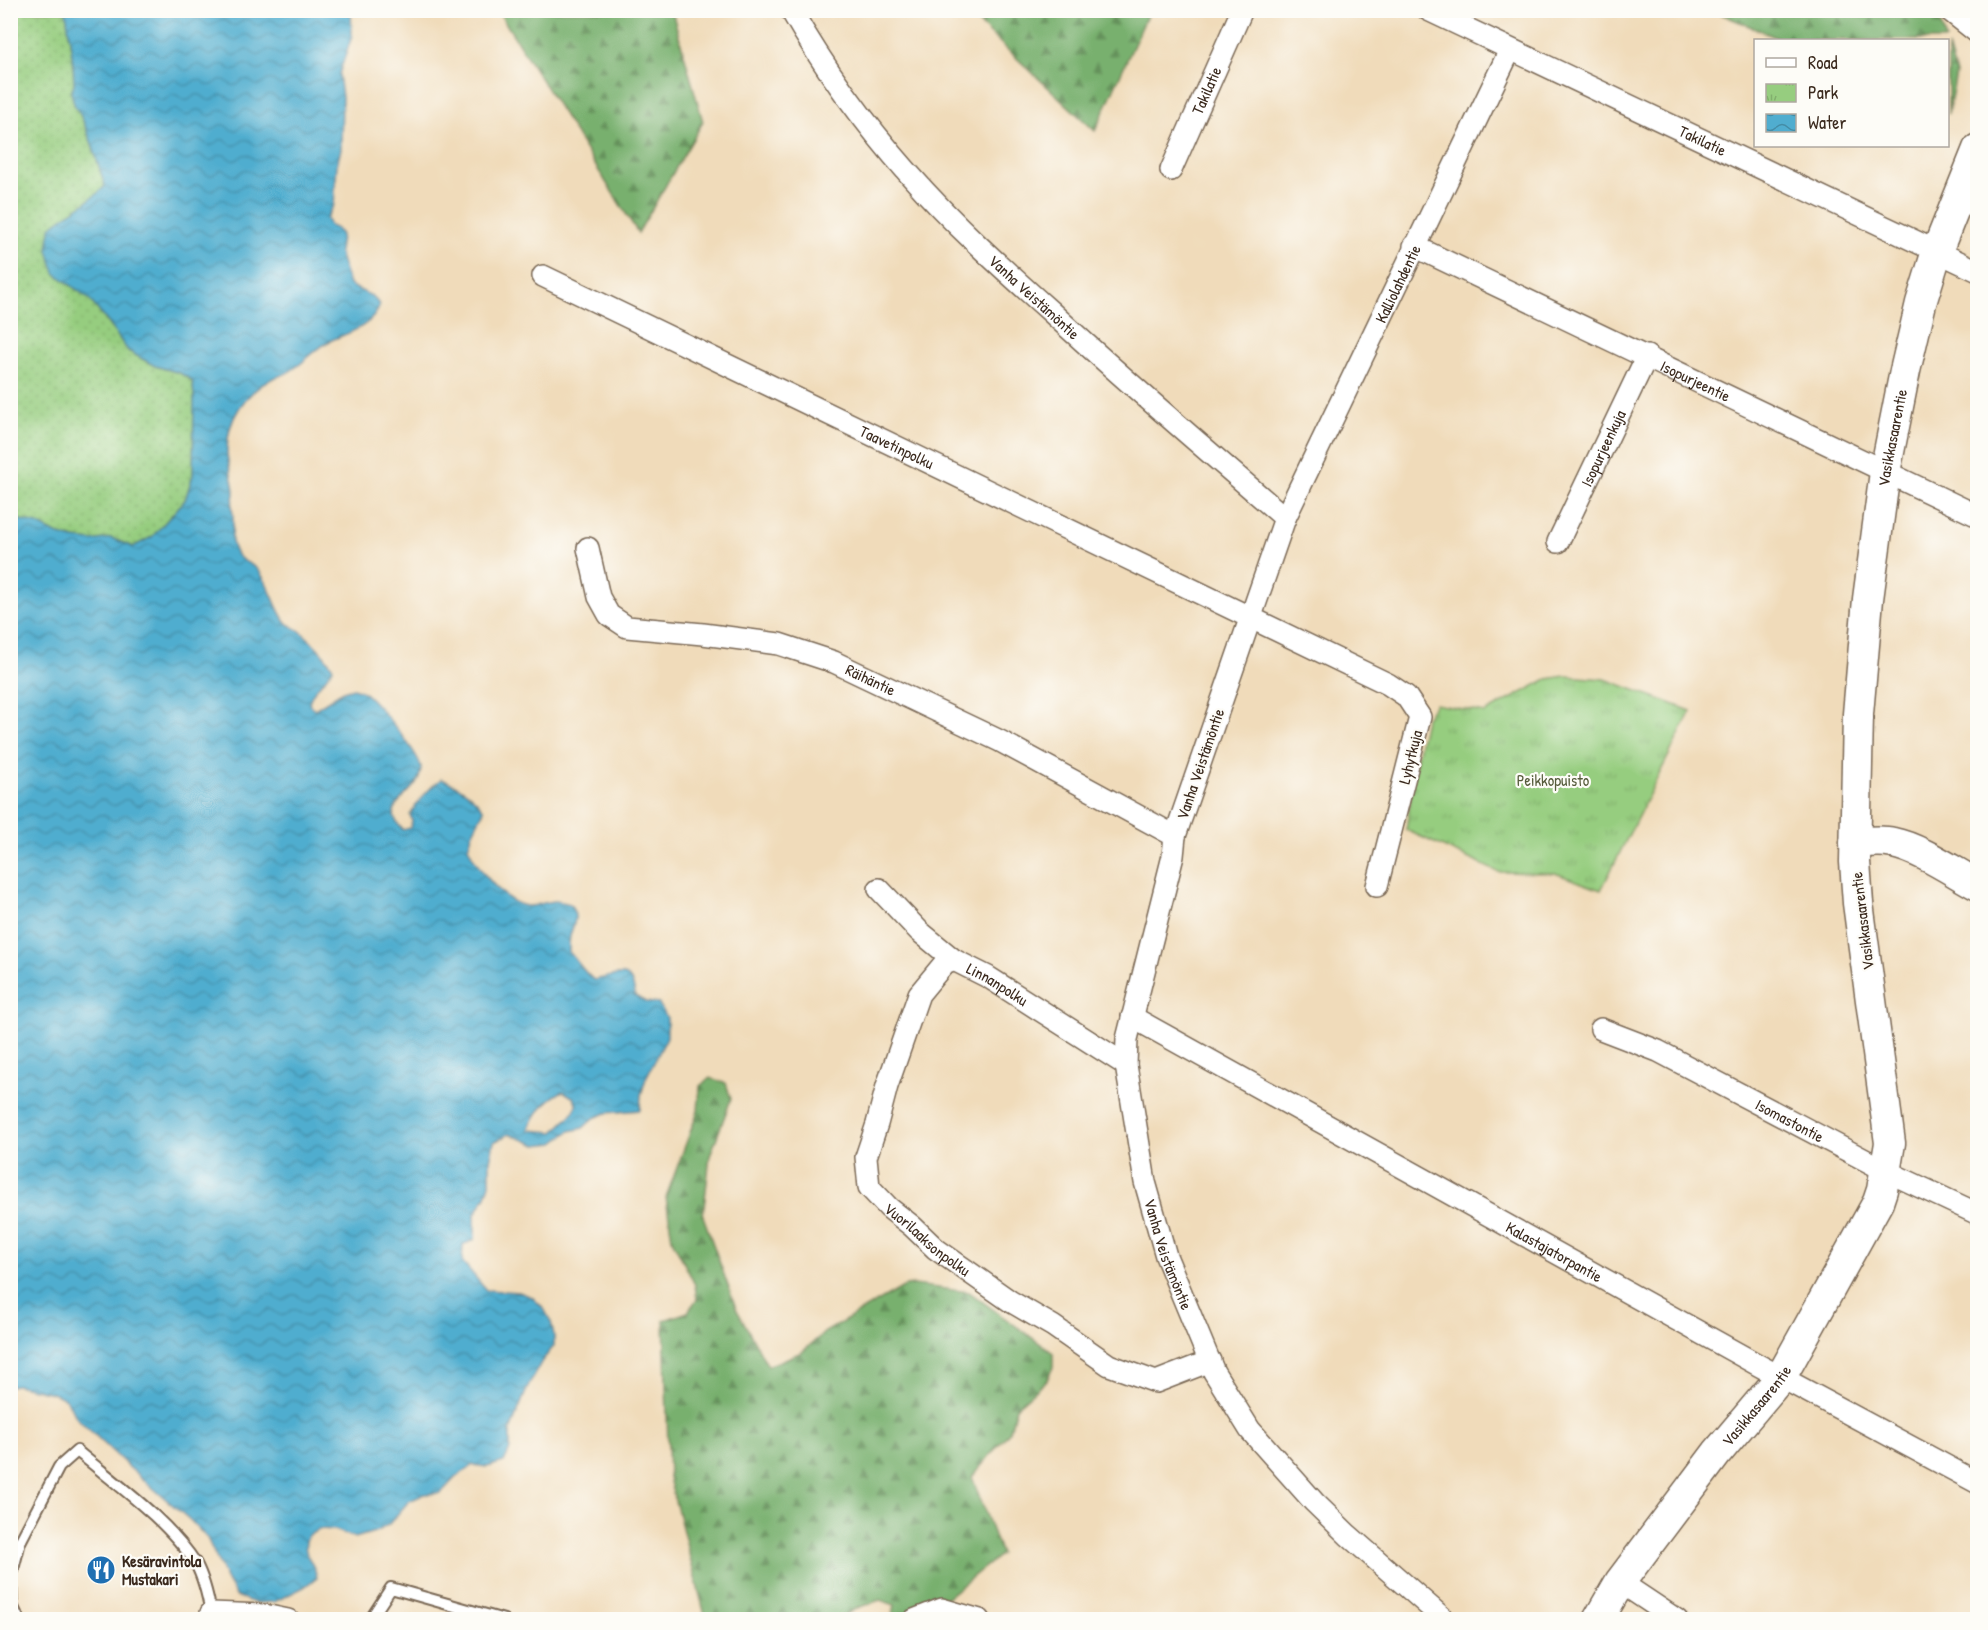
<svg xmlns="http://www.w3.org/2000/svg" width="1988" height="1630" font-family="'Patrick Hand',sans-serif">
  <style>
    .grass { fill: url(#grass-dots); stroke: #687c4e; stroke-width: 1.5 }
    .forest { fill: url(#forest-firs); stroke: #5a6d46; stroke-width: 1.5 }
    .park { fill: url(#park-tufts); stroke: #687c4e; stroke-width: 1.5 }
    .water { fill: url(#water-waves); stroke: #466c76; stroke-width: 1.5; fill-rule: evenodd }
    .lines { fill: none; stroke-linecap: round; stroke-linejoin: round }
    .lane-casing { stroke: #7a6855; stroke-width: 14 }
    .street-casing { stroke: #7a6855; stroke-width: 24 }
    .secondary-casing { stroke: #7a6855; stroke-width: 33 }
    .lane { stroke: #fff; stroke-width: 10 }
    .street { stroke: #fff; stroke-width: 21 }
    .secondary { stroke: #fff; stroke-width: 30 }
    .labels { text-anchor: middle; stroke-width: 4.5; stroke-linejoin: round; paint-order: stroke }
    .street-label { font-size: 16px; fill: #3b2a1e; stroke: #fdfcf7 }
    .park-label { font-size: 16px; fill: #565b3b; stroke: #fdfcf7 }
    .poi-label { font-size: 16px; font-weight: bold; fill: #3b2a1e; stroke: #fdfcf7; text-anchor: start }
  </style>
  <defs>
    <pattern id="grass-dots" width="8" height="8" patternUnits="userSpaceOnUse" patternTransform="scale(1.5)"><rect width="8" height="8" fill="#96cd7f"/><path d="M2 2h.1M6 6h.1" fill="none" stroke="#82b06d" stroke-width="1.8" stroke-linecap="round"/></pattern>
    <pattern id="forest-firs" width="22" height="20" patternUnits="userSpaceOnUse" patternTransform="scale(1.5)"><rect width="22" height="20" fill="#78b06e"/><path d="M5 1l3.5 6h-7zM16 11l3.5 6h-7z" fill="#648f5a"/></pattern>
    <pattern id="park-tufts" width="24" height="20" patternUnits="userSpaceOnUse" patternTransform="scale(1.5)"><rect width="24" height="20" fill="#96cd7f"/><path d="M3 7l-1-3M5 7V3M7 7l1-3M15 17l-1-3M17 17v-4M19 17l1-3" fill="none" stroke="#82b06d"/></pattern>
    <pattern id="water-waves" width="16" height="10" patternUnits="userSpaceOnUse" patternTransform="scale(1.5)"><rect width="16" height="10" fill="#50adcf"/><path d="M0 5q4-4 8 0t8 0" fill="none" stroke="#448da7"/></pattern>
  </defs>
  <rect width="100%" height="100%" fill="#fdfcf7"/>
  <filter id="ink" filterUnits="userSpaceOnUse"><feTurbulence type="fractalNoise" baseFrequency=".0167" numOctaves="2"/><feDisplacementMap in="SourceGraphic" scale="12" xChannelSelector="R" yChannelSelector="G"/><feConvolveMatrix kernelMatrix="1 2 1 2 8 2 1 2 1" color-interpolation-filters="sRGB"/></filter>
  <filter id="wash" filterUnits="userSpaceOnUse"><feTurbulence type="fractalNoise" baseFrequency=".008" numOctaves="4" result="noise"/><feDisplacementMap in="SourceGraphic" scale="24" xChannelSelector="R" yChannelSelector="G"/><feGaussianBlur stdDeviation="1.35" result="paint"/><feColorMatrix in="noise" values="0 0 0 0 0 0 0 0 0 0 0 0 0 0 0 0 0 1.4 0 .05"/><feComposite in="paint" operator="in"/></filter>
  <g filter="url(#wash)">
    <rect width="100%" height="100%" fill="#f0dbba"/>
    <path class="grass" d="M11,11H66L73,63L74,84L72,92L74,104L82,118L92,144L105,186L94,198L55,273L89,299L110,325L128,351L155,366L180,373L192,380L194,395L193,475L185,500L152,537L133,547L111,538L92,541L74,539L56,534L37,524L11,518Z"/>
    <path class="forest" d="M498,11H672L703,122L638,233Z
      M966,11H1149L1095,131Z
      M1714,11H1939L1937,12L1946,40H1782Z
      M1948,47L1956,74L1948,114Z
      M710,1078L726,1083L731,1099L710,1156L703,1216L736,1308L768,1366L802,1352L825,1332L905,1286L914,1285L969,1292L1053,1353V1367L1047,1380L1016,1407L1010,1431L972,1477L1001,1554L946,1598L892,1617L895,1605L880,1600L857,1608L838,1619H706L669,1478L664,1320L688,1312L697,1299L695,1285L672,1239L666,1197L698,1111L700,1086Z"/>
    <path class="park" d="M1565,676L1605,679L1691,711L1601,890L1555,873L1498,872L1406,830L1417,757L1425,719L1435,704L1485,713L1547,679Z"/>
    <path class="water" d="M234,11L239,14L248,10L351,11L352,36L339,74L342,97L341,149L337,165L334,205L326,218L330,226L337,229L341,235L339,252L349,285L372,296L380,305C373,325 352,332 334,339C317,346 306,362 290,371C285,375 279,376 273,378C245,393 227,418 227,451C227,464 233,478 234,491C234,496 233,500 232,504C232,509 233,513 233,518C234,532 228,538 236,553C239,561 251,563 257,569C271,584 273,605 285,621C289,626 295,627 300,631C310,639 327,657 333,668C326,681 311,689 309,704L315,709L343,691L353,688C358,689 362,691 366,694C377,704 421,755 421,768C420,797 375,801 403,830L410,828L412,821L410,815C418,801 428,789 441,779C458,785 474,796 484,810L473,832L468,847C476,866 504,904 527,906C536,907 546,901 555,901C560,901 565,903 570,904C579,919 574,921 570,936C569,941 569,947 569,952C578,961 583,972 594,980C617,976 632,965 635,996L646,1002L659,1004L667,1018V1037L646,1078L641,1095L640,1110L606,1113L594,1118L583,1128L570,1131L554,1143L537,1145L509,1134L494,1142L490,1161V1184L486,1196L475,1214V1239L463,1245L462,1261L486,1290L519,1292L532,1297L544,1309L551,1322L554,1335V1346L542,1361L529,1384L510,1431V1449L504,1462L487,1467L473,1465L455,1478L441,1493L425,1494L409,1501L389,1524L378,1531L355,1538L335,1530L321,1529L308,1535C300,1555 313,1558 317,1577L304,1587L274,1602L255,1603L236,1596L227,1581L207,1538L190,1520L131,1469L77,1418L66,1399L53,1393L16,1385L10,1386L11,518L37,524L56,534L74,539L92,541L111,538L133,547L152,537L185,500L193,475L194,395L192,380L180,373L155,366L128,351L110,325L89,299L55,273L48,250L51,227C68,211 90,203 105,186L92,144L82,118L74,104L71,92L74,84L73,63L66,11ZM563,1091L574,1098L577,1105L572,1114L554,1132L529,1130C535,1113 547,1099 563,1091Z"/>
  </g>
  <g filter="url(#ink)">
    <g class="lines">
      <g class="lane-casing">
        <path id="lane" d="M19,1620L12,1605L11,1577L20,1542L59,1467L77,1451C115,1483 170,1522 196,1564C204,1579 208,1597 211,1613L210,1616
          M370,1620L391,1588L504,1620"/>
      </g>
      <g class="street-casing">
        <g id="street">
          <path id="s1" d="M791,10C825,70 865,124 910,175C953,224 1002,268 1050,311C1126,382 1206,449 1285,518L1175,836L1173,856L1127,1039L1126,1065L1145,1182L1166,1256L1214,1372L1250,1430L1314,1502L1348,1535L1445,1620"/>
          <path id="s2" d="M1428,10L1978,271"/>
          <path d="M1949,10L1978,33"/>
          <path id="s3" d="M1171,170L1242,10"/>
          <path id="s4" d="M1414,246L1978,516"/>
          <path id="s5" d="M543,276L1388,684L1406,696L1420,717L1377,886"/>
          <path id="s6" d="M1285,518L1510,50"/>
          <path id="s7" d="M1558,542L1647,356"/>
          <path id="s8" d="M588,548L599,597L609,615L627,627L703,634L779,644L834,662L1000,741L1175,836"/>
          <path id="s9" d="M879,889L919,931L954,960L988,977L1126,1065"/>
          <path id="s10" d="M954,960L943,965L919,994L887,1086L877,1124L866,1157L869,1187L889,1208L912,1226L936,1249L1010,1301L1053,1326L1109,1365L1156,1382L1210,1361"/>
          <path id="s11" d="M1132,1017L1760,1366L1978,1483"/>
          <path id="s12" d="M1601,1029L1658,1051L1886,1171L1978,1214"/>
          <path d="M1620,1582L1677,1620"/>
          <path d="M211,1613L264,1615L288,1620"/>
          <path d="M914,1620L942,1609L980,1620"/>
        </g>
      </g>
      <g class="secondary-casing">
        <g id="secondary">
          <path d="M1855,843C1867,842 1881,840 1893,843C1919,848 1954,872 1978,885"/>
          <path id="s13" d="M1598,1620L1620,1582L1717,1453L1781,1377L1878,1202L1882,1190L1890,1143L1858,903L1855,862L1858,714L1868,599L1885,472L1905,371L1921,303L1937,251L1978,149"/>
        </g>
      </g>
      <use href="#lane" class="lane"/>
      <use href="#street" class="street"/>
      <use href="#secondary" class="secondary"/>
    </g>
  </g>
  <defs>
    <g id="restaurant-disc" transform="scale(1.5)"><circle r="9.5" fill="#1f6fb2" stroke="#fdfcf7"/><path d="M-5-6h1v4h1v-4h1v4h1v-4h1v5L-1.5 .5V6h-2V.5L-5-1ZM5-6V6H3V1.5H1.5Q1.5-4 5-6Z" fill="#fff"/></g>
  </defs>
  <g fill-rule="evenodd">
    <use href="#restaurant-disc" x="101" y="1570"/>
  </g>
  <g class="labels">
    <g class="street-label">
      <text dy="6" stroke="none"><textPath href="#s3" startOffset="87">Takilatie</textPath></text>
      <text dy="6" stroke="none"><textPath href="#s2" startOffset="304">Takilatie</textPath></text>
      <text dy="6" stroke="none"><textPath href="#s6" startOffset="260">Kalliolahdentie</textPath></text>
      <text dy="6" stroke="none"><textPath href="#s1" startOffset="378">Vanha Veistämöntie</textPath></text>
      <text dy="6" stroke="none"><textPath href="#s4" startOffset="312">Isopurjeentie</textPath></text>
      <text dy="6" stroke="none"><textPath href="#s13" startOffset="1275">Vasikkasaarentie</textPath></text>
      <text dy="6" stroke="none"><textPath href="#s5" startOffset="393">Taavetinpolku</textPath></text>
      <text dy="6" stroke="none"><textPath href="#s7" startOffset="104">Isopurjeenkuja</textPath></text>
      <text dy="6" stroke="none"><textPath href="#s8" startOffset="344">Räihäntie</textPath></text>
      <text transform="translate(1410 757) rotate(-76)" y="6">Lyhytkuja</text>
      <text transform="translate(1200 764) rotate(-71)" y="6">Vanha Veistämöntie</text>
      <text transform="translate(1862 921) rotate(-97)" y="6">Vasikkasaarentie</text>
      <text dy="6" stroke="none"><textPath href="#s9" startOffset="153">Linnanpolku</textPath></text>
      <text dy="6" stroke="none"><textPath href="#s12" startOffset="210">Isomastontie</textPath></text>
      <text dy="6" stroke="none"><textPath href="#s10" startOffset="330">Vuorilaaksonpolku</textPath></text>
      <text dy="6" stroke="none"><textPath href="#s11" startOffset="483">Kalastajatorpantie</textPath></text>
      <text dy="6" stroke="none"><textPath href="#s1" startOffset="1478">Vanha Veistämöntie</textPath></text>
      <text dy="6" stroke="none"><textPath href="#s13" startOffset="267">Vasikkasaarentie</textPath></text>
    </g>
    <g class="park-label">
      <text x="1553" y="786">Peikkopuisto</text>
    </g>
    <g class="poi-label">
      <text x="122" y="1567">Kesäravintola<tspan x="122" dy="18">Mustakari</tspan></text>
    </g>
  </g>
  <rect width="1988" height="1630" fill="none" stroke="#fdfcf7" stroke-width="36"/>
  <rect x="1754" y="39" width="195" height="108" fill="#fdfcf7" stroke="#afa8a0" stroke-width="1.5"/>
  <rect x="1766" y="58" width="30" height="9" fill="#ffffff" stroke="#afa8a0" stroke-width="1.5"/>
  <text x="1808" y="69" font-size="18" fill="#3b2a1e">Road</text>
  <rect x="1766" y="84" width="30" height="18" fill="url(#park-tufts)" stroke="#afa8a0" stroke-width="1.5"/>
  <text x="1808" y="99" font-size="18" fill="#3b2a1e">Park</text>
  <rect x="1766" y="114" width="30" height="18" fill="url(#water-waves)" stroke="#afa8a0" stroke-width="1.5"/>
  <text x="1808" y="129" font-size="18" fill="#3b2a1e">Water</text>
</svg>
